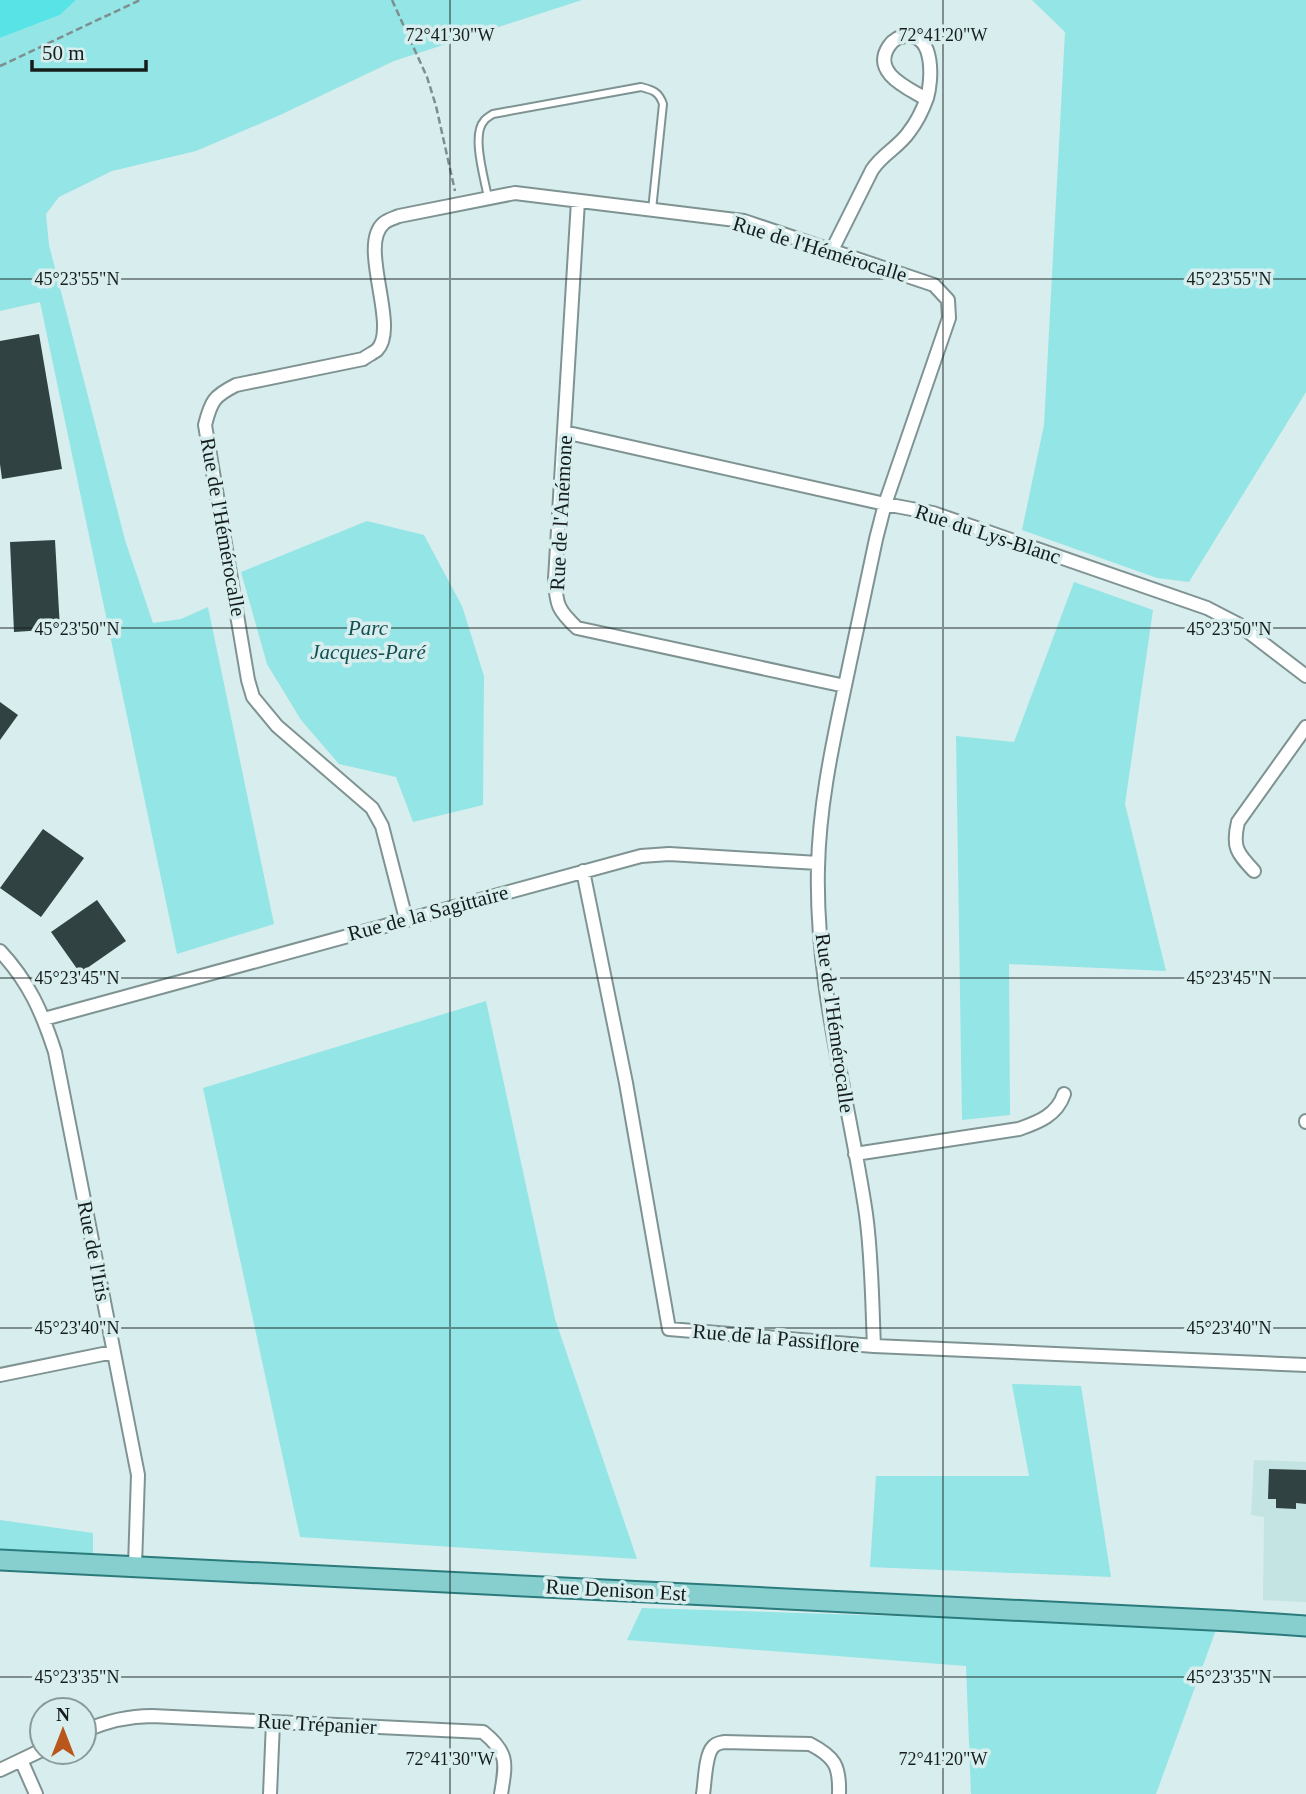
<svg xmlns="http://www.w3.org/2000/svg" width="1306" height="1794" font-family="Georgia,serif">
  <style>
    .built { fill: #c4e3e3 }
    .green { fill: #94e5e6 }
    .water { fill: #58e4e7 }
    .building { fill: #304242 }
    .lines { fill: none; stroke-linecap: round; stroke-linejoin: round }
    .lane-casing { stroke: #7f9393; stroke-width: 10 }
    .street-casing { stroke: #7f9393; stroke-width: 16 }
    .primary-casing { stroke: #2b7b7c; stroke-width: 23 }
    .path { stroke: #7f8f8f; stroke-width: 2.5; stroke-dasharray: 7 3.5; stroke-linecap: butt }
    .lane { stroke: #fff; stroke-width: 6 }
    .street { stroke: #fff; stroke-width: 12 }
    .primary { stroke: #87cecf; stroke-width: 19 }
    .ticks { fill: none; stroke: #151d1d; stroke-width: 2; stroke-opacity: 0.45 }
    .labels { text-anchor: middle; stroke-width: 7; stroke-linejoin: round; paint-order: stroke }
    .street-label { font-size: 21px; fill: #151d1d; stroke: #d8eded }
    .park-label { font-size: 21px; font-style: italic; fill: #135051; stroke: #d8eded }
    .ticks-label { font-size: 18px; text-anchor: middle; fill: #151d1d; stroke: #d8eded; stroke-width: 7; stroke-linejoin: round; paint-order: stroke }
  </style>
  <rect width="100%" height="100%" fill="#d8eded"/>
  <path class="built" d="M1254,1460L1306,1462V1602L1263,1600L1264,1517L1251,1515Z"/>
  <path class="green" d="M76,0H582L394,61L280,115L196,151L112,171L59,197L46,214L49,245L125,540L153,623L181,619L208,607L274,924L177,954L40,302L0,311V38L60,15Z
    M1032,0H1306V392L1189,582L1157,578L1022,530L1044,425L1065,32Z
    M367,521L424,535L462,606L484,676L483,805L413,822L396,777L339,764L301,720L267,664L241,572Z
    M1074,582L1153,610L1125,804L1166,971L1009,964L1010,1115L962,1120L956,736L1014,742Z
    M486,1001L555,1319L637,1559L300,1537L203,1088Z
    M1012,1384L1081,1386L1111,1577L870,1567L876,1476H1029Z
    M0,1520L93,1533V1555L0,1551Z
    M642,1608L1306,1629L1217,1627L1156,1794H971L966,1666L627,1640Z"/>
  <path class="water" d="M0,0H76L60,15L0,38Z"/>
  <path class="building" d="M39,334L62,469L2,479L0,464V341Z
    M55,540L60,629L14,632L10,542Z
    M0,702L18,715L0,740Z
    M43,829L84,858L41,917L0,888Z
    M97,900L126,941L80,973L51,932Z
    M1269,1469L1306,1470V1504L1296,1503V1509L1276,1508V1499H1268Z"/>
  <g class="lines">
    <g class="lane-casing">
      <path id="lane" d="M488,198C485,180 471,135 484,121C486,118 490,116 493,114L641,87C653,90 659,92 663,104L652,210"/>
    </g>
    <g class="street-casing">
      <path id="street" d="M578,201L555,579C556,605 558,610 577,628L845,686
        M832,250L872,170C882,154 899,147 909,132C916,123 923,109 927,98C932,81 935,34 907,36C900,36 893,40 889,46C871,73 908,88 926,99
        M564,432L885,504L933,513L1207,608L1238,624L1306,676
        M583,871L626,1083L669,1329L874,1346L1306,1365
        M1254,871C1237,853 1232,847 1238,822L1306,727
        M406,919L382,826L372,808L277,726L253,697L248,680L205,425C211,401 214,396 236,385L363,359C367,356 373,353 377,350C400,327 357,245 384,223C387,220 394,218 399,216L515,193L744,221L934,285L948,300L949,318L885,504L876,539C865,591 854,643 843,695C831,751 819,810 818,868C815,986 849,1099 866,1214C872,1258 872,1302 874,1346
        M0,951C29,982 42,1012 55,1052L138,1475L135,1566
        M44,1019L641,856L669,854L818,863
        M1306,1121V1122
        M855,1154L1019,1129C1039,1122 1057,1115 1064,1094
        M0,1375L113,1352
        M84,1731C107,1721 127,1716 152,1716L483,1732C509,1753 506,1763 501,1794
        M21,1760L36,1794
        M0,1770L42,1750
        M270,1794L273,1722
        M703,1794C705,1783 705,1755 713,1747C716,1743 720,1743 724,1742L810,1744C835,1757 840,1766 839,1794"/>
    </g>
    <g class="primary-casing">
      <path id="primary" d="M0,1560L1231,1621L1306,1626"/>
    </g>
    <path class="path" d="M392,0L427,77L436,106L455,191
      M0,66L140,0"/>
    <use href="#lane" class="lane"/>
    <use href="#street" class="street"/>
    <use href="#primary" class="primary"/>
  </g>
  <path class="ticks" d="M450,0V1794M943,0V1794M0,279H1306M0,628H1306M0,978H1306M0,1328H1306M0,1677H1306"/>
  <g class="labels">
    <g class="street-label">
      <text transform="translate(820 249) rotate(17)" y="7">Rue de l'Hémérocalle</text>
      <text transform="translate(561 513) rotate(-87)" y="7">Rue de l'Anémone</text>
      <text transform="translate(223 527) rotate(80)" y="7">Rue de l'Hémérocalle</text>
      <text transform="translate(988 534) rotate(18)" y="7">Rue du Lys-Blanc</text>
      <text transform="translate(428 913) rotate(-15)" y="7">Rue de la Sagittaire</text>
      <text transform="translate(835 1023) rotate(82)" y="7">Rue de l'Hémérocalle</text>
      <text transform="translate(94 1251) rotate(79)" y="7">Rue de l'Iris</text>
      <text transform="translate(776 1338) rotate(5)" y="7">Rue de la Passiflore</text>
      <text transform="translate(616 1590) rotate(3)" y="7">Rue Denison Est</text>
      <text transform="translate(317 1724) rotate(3)" y="7">Rue Trépanier</text>
    </g>
    <g class="park-label">
      <text x="368" y="635">Parc<tspan x="368" dy="24">Jacques-Paré</tspan></text>
    </g>
  </g>
  <g class="ticks-label">
    <text x="450" y="41">72°41'30"W</text>
    <text x="943" y="41">72°41'20"W</text>
    <text x="77" y="285">45°23'55"N</text>
    <text x="1229" y="285">45°23'55"N</text>
    <text x="77" y="635">45°23'50"N</text>
    <text x="1229" y="635">45°23'50"N</text>
    <text x="77" y="984">45°23'45"N</text>
    <text x="1229" y="984">45°23'45"N</text>
    <text x="77" y="1334">45°23'40"N</text>
    <text x="1229" y="1334">45°23'40"N</text>
    <text x="77" y="1683">45°23'35"N</text>
    <text x="1229" y="1683">45°23'35"N</text>
    <text x="450" y="1765">72°41'30"W</text>
    <text x="943" y="1765">72°41'20"W</text>
  </g>
  <g transform="translate(63 1731)"><circle r="33" fill="#d8eded" stroke="#8a9a9a" stroke-width="2"/>
  <path d="M0-5L12 26L0 18L-12 26Z" fill="#b9561c"/>
  <text y="-10" font-size="19" font-weight="bold" text-anchor="middle" fill="#151d1d">N</text>
  </g>
  <path d="M32 60v10h114v-10" fill="none" stroke="#151d1d" stroke-width="3.5"/>
  <text x="42" y="60" font-size="21" fill="#151d1d" stroke="#d8eded" stroke-width="5" paint-order="stroke">50 m</text>
</svg>
